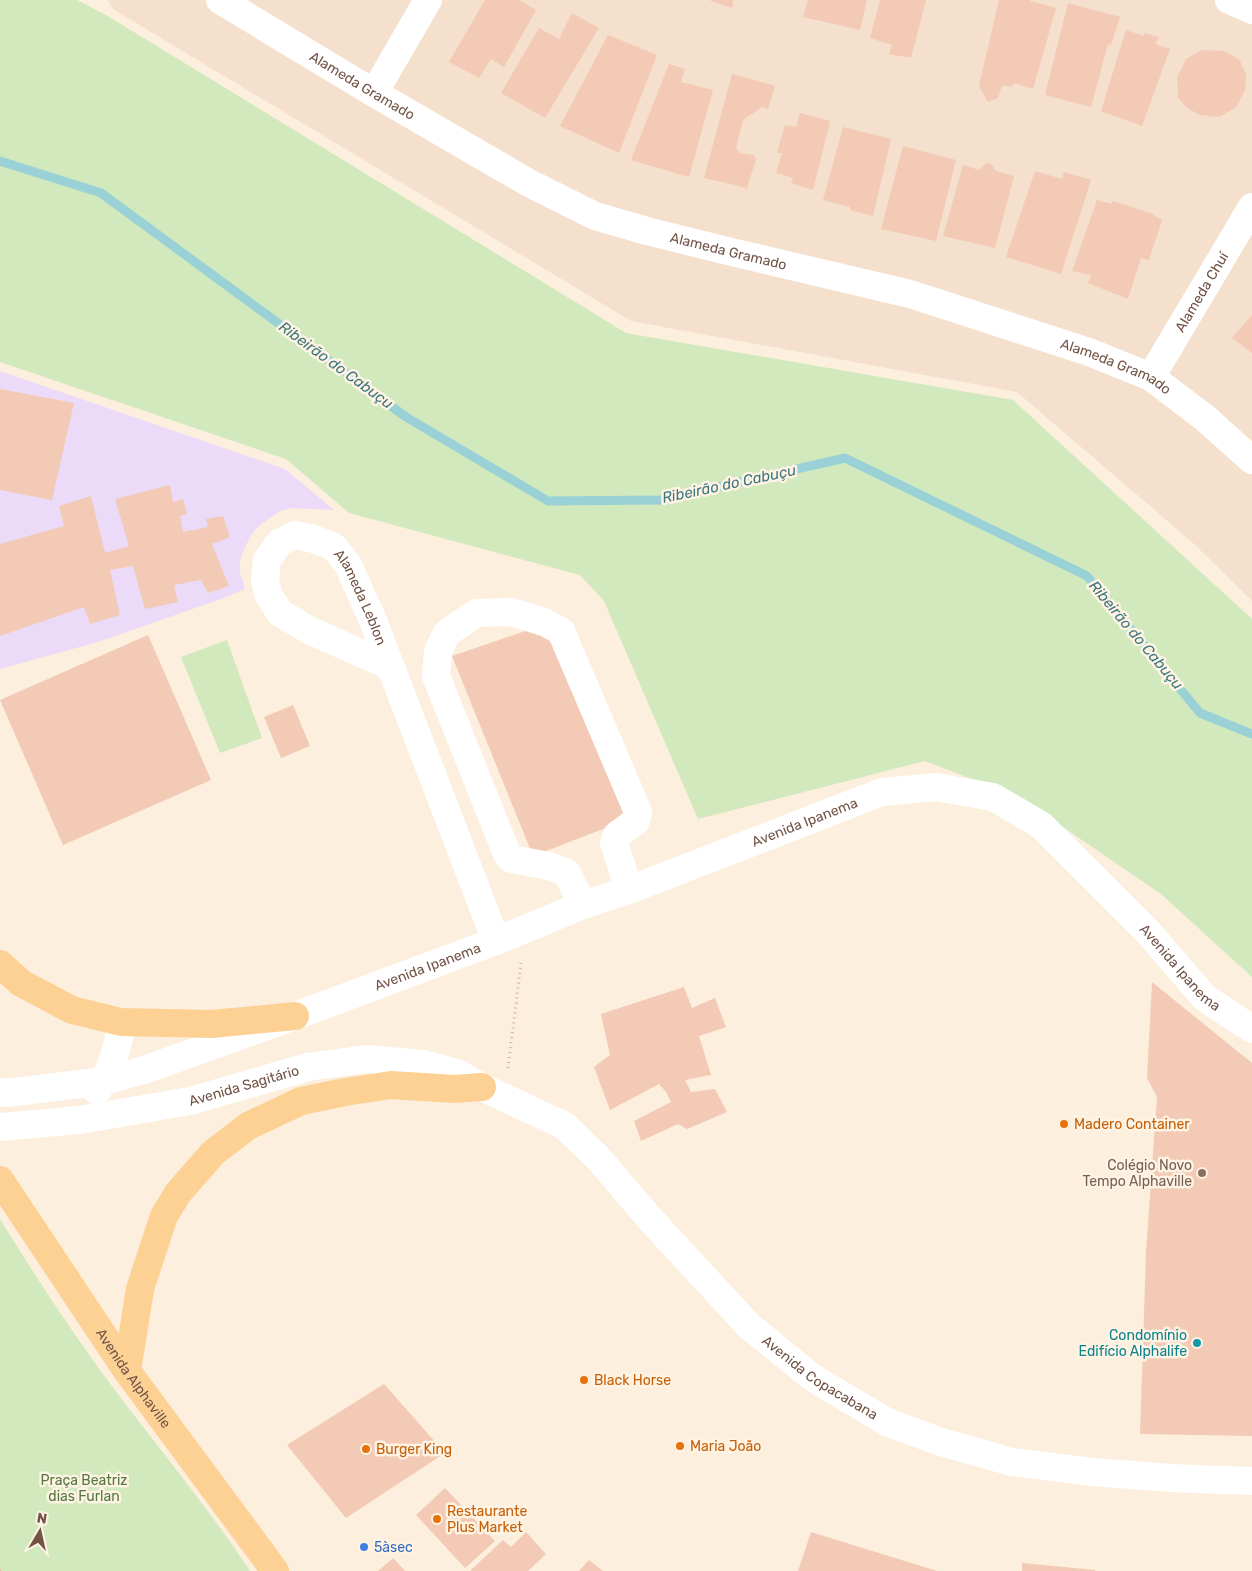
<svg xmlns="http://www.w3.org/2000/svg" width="1252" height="1571" font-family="Rubik,sans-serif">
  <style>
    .residential { fill: #f4e0cc }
    .education { fill: #ecdbf8 }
    .green { fill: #d1e9bd }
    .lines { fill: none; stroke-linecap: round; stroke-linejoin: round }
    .stream { stroke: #99d1d7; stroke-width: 9 }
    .building { fill: #f2cab5 }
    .path { stroke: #d6ae99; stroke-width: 3; stroke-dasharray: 1 4; stroke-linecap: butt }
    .minor { stroke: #fff; stroke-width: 28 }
    .major { stroke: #fdd094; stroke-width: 28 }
    .food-dot { fill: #e8710a; stroke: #fff3e4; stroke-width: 2 }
    .education-dot { fill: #8d6e63; stroke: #fff3e4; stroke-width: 2 }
    .culture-dot { fill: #0f9aa8; stroke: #fff3e4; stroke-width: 2 }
    .shop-dot { fill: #3f7fe0; stroke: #fff3e4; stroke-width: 2 }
    .labels { text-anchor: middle; stroke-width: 5; stroke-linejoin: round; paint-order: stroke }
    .street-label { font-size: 14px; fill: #725346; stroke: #fff3e4 }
    .food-label { font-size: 14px; fill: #c56008; stroke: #fff3e4; text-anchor: start }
    .education-label { font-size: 14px; fill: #785e54; stroke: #fff3e4; text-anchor: end }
    .culture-label { font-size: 14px; fill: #0d838f; stroke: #fff3e4; text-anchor: end }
    .park-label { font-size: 14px; fill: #53783e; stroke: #fff3e4 }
    .shop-label { font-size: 14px; fill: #366cbe; stroke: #fff3e4; text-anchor: start }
    .water-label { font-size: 15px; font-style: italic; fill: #3d787f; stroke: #fff3e4 }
  </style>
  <rect width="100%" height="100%" fill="#fcefde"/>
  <path class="residential" d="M108,0H1252V601L1191,541L1017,392L631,321L113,9Z"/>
  <path class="education" d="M0,371L285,469L334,510L292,508L280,511L260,525L253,532L245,547L240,560V573L245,589L224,598L98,642L0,669Z"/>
  <path class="green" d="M0,0H77L106,15L626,333L1013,400L1252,619V977L1161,894L1019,797L925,761L698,819L604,601L580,575L349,513L286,459L0,362Z
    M227,640L262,738L220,753L181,657Z
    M0,1219C38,1281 79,1343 123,1401C166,1457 211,1512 250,1571H0Z"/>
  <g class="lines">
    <path class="stream" d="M0,161L101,193L406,417L548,501L661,500L845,458L1087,576L1200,713L1252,734"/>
  </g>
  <path class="building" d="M485,0H519L536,10L504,67L491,59L479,78L449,62Z
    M709,0H733L732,8Z
    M808,0H867L860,30L803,17Z
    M880,0H926L911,58L889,54L892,45L870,38Z
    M999,0H1030V1L1056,8L1033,89L1014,83L1011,87L1002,85L998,98L988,102L979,86Z
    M1068,3L1120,17L1111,45L1108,44L1091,107L1045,95Z
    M572,13L599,28L545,118L501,93L539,28L559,39Z
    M1126,30L1144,36L1145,33L1159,37L1155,44L1170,49L1142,126L1101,111Z
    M608,35L657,55L619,153L560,126Z
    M1201,50L1224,51L1239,59L1246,74L1245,90L1236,107L1219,117L1200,115L1187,108L1178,98L1177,78L1186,59Z
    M669,64L685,69L681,82L713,90L689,177L631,160Z
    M732,74L775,86L768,109L762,107L743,120L736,148L739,153L754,155L756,159L747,188L704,178Z
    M800,113L830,121L813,190L791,183L793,178L776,173L782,153H777L785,125L796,127Z
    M843,127L891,139L873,216L850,210V207L823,200Z
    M903,146L956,160L936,241L881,229Z
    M986,163L991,164L996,171L1014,176L995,248L943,236L963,165L979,170Z
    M1035,171L1062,179L1064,172L1091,180L1061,274L1006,257Z
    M1097,200L1111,204L1113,201L1150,213L1162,220L1149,260L1141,258L1128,299L1088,283L1091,275L1072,271Z
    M1252,315V353L1232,338Z
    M0,389L74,403L52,500L0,490Z
    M170,485L173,502L183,499L187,514L180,516L183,532L208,527L206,519L223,516L230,537L212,544L229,586L208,593L201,580L174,585L178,602L145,609L133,566L110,570L120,615L90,624L84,607L0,636V544L64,526L59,506L91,496L105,553L129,546L115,499Z
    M543,625L629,819L533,856L452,656Z
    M148,635L211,780L63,845L0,700Z
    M293,705L310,746L281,758L264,717Z
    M1152,982L1252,1063V1436L1140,1434L1146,1252L1157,1097L1147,1078Z
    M684,987L692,1008L715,998L726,1027L699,1036L711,1075L685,1080L691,1092L715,1089L727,1112L687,1129L678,1124L641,1141L634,1121L671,1102L666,1092L659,1084L610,1110L594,1067L610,1055L601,1014Z
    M384,1384L445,1453L346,1518L287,1445Z
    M445,1488L495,1541L465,1568L416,1515Z
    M526,1532L546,1554L528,1571H470L503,1540L511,1547Z
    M811,1532L937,1571H798Z
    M393,1558L405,1571H378Z
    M589,1560L603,1571H579Z
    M1022,1563L1095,1570V1571H1022Z"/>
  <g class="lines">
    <path class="path" d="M508,1068L521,963
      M0,1570L1,1571"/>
    <g class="minor">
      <path id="s1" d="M220,0L374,93L529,183L595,216L647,231L740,254L910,294L1089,352L1151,377L1205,418L1252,460"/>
      <path d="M1229,0L1252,10"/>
      <path d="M374,93L428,0"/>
      <path id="s2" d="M1151,377L1252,207"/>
      <path id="s3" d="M390,666L309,630L280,613L268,594L265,580L267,560L279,543L295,535L314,539L334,547L348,565L372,618L496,941"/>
      <path d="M583,905L567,873L549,866L511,859L507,854L436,676L438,651L447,633L476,613L511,612L544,622L561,631L638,812L636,821L617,835L614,843L629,890"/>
      <path d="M97,1091C111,1070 119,1047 121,1022"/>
      <path id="s4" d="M0,1092L7,1093L104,1081L147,1069L295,1016L496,941L583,905L629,890L882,792L936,787L993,797L1041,825L1148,932L1205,998L1252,1029"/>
      <path id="s5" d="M0,1127L80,1120L190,1101L308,1067L366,1059L423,1064L457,1073L482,1087L565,1126L599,1159L651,1220L749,1326L813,1378L887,1422L941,1442L1012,1462L1093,1472L1171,1478L1252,1481"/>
    </g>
    <g class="major">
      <path d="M0,964L21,983L72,1010L121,1022L212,1024L295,1016"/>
      <path id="s6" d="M0,1180L127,1371L275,1571"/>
      <path d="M127,1371L140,1289L164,1216L178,1193L213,1153L248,1126L301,1101L345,1092L391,1085L454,1089L482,1087"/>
    </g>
  </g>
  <g class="food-dot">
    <circle cx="1064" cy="1124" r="5"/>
    <circle cx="584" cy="1380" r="5"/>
    <circle cx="680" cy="1446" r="5"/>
    <circle cx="366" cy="1449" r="5"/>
    <circle cx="437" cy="1519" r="5"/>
  </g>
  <circle class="education-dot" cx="1202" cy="1173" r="5"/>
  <circle class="culture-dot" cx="1197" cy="1343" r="5"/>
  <circle class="shop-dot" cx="364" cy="1547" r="5"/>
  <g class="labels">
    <g class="street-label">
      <text dy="5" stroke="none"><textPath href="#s1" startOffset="166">Alameda Gramado</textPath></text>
      <text dy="5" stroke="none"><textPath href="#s1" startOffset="571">Alameda Gramado</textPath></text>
      <text dy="5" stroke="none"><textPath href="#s2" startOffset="99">Alameda Chuí</textPath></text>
      <text dy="5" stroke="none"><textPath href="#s1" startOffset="976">Alameda Gramado</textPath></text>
      <text dy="5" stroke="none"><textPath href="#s3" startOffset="316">Alameda Leblon</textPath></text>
      <text dy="5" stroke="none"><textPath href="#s4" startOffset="852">Avenida Ipanema</textPath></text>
      <text dy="5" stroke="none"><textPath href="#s4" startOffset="1302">Avenida Ipanema</textPath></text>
      <text dy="5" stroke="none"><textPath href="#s4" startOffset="448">Avenida Ipanema</textPath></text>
      <text dy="5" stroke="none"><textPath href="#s5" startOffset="248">Avenida Sagitário</textPath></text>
      <text dy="5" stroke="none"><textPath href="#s5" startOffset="946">Avenida Copacabana</textPath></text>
      <text dy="5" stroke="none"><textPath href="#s6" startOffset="239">Avenida Alphaville</textPath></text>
    </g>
    <g class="food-label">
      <text x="1074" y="1129">Madero Container</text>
      <text x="594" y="1385">Black Horse</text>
      <text x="690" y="1451">Maria João</text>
      <text x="376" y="1454">Burger King</text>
      <text x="447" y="1516">Restaurante<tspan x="447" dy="16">Plus Market</tspan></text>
    </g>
    <g class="education-label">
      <text x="1192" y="1170">Colégio Novo<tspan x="1192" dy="16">Tempo Alphaville</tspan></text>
    </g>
    <g class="culture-label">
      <text x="1187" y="1340">Condomínio<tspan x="1187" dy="16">Edifício Alphalife</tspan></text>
    </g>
    <g class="park-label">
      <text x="84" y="1485">Praça Beatriz<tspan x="84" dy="16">dias Furlan</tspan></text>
    </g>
    <g class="shop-label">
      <text x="374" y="1552">5àsec</text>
    </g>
    <g class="water-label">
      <text transform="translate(336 365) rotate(36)" y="5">Ribeirão do Cabuçu</text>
      <text transform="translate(729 484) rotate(-12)" y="5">Ribeirão do Cabuçu</text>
      <text transform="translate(1136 635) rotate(50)" y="5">Ribeirão do Cabuçu</text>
    </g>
  </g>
  <g transform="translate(40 1531) rotate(9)" stroke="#fff3e4" stroke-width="4" paint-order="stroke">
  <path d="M0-4L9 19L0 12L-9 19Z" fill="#725346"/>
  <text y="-8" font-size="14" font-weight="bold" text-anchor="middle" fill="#725346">N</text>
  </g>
</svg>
